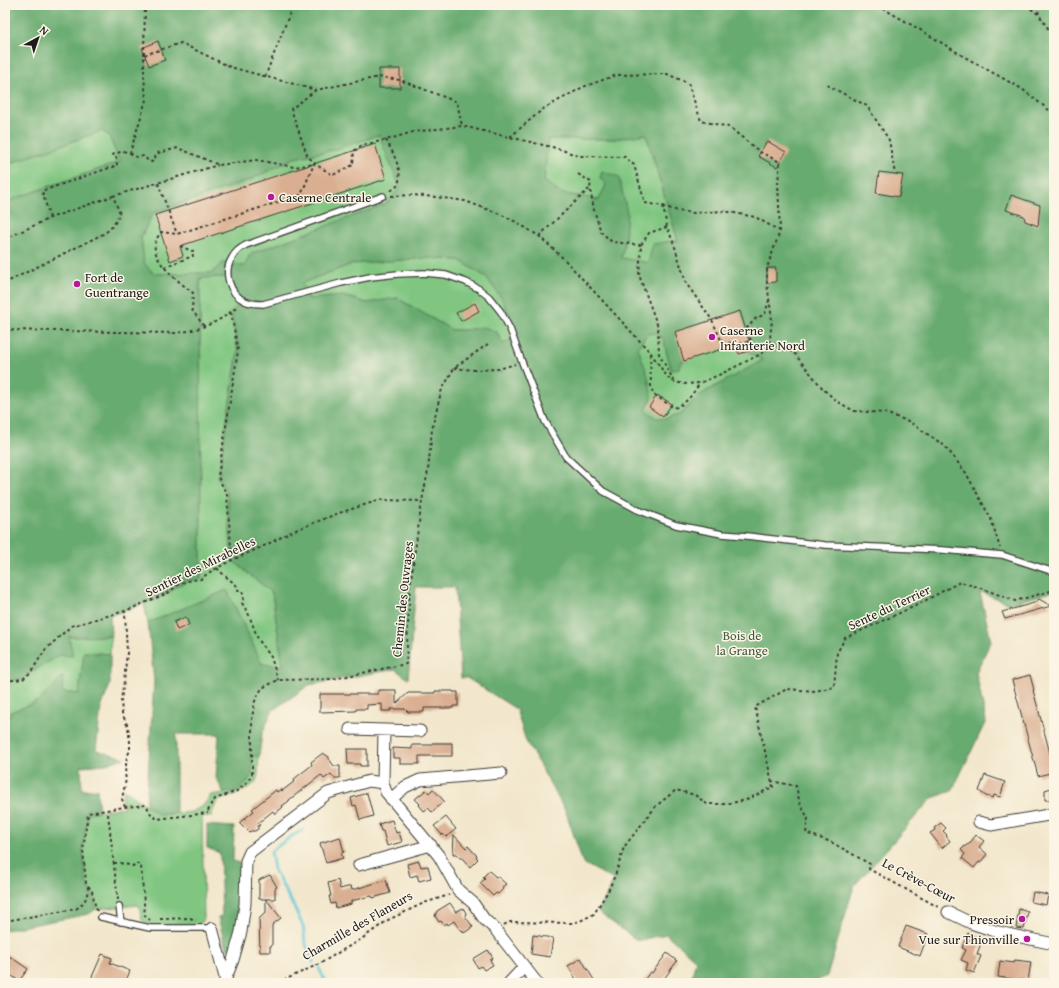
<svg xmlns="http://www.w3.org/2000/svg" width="1059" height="988" font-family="'Gentium Book Plus',serif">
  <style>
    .green { fill: #80c681; stroke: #4e714e }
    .forest { fill: #68ab6f; stroke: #426446; fill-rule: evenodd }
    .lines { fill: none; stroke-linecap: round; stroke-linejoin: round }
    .stream { stroke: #5dc8d7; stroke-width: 3 }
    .building { fill: #daaf91 }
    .lane-casing { stroke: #3c3a36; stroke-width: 8 }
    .street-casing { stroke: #3c3a36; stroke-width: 13 }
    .path { stroke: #3c3a36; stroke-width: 2; stroke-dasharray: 3 3; stroke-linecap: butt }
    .lane { stroke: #fff; stroke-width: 5.5 }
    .street { stroke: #fff; stroke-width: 11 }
    .poi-dot { fill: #b5179e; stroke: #fcf5e5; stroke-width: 1.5 }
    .labels { text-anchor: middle; stroke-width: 3; stroke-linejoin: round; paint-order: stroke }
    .poi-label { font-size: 13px; fill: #1c1c1c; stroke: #fcf5e5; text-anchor: start }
    .street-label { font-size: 13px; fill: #1c1c1c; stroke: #fcf5e5 }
    .park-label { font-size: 13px; fill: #3f583f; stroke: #fcf5e5 }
  </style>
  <rect width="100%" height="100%" fill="#fcf5e5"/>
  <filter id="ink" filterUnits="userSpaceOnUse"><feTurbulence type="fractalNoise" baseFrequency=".025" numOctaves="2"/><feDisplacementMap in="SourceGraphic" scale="8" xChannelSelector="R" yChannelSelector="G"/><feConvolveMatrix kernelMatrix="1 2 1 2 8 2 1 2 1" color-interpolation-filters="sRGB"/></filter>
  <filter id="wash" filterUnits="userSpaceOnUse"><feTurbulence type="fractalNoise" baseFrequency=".012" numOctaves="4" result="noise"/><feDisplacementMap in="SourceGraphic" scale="16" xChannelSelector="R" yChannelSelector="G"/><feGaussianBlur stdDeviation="0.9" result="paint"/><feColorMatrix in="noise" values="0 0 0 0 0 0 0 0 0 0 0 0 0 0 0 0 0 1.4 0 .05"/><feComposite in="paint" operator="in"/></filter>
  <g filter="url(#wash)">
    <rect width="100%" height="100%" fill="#f2e7cc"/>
    <path class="green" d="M102,131L109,136L120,162L13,199L5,206V165Z
      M646,134L678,241L665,242L648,263L621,258L625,241L606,185L599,200L560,193L544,181L548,139H614Z
      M379,135L401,188L386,204L250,254L245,266L224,263L212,273L154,274L144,263L141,237L153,213L252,179L294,158L337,149Z
      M426,258L459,260L486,277L502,299L518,336L503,344L464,330H452L397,298L367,303L343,296L309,299L302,283L352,264Z
      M228,277L243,301L231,312L238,351L218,477L227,495L232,560L272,593L283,667L262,664L227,590L148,623L144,603L168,593L178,585L191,580L201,579L200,278Z
      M655,333L663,338L671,370L678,369L681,362L704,352L736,341L752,354L763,360L698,396L681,414L667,419L657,418L646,410L638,348L647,334Z
      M111,636L110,654L84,652L79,695L61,692L62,677L39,701L11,712L5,724V687L9,686L8,681L23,679L31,672L60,655L69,637Z
      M251,755L259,756C258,763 259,776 256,781C252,789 225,798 217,801L211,816H202L204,919L199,926H150L142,920L139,905L96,909L92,891L86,883L83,850L88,813L124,807L122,799L124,789L159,815L191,812L203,806L211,795L237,791L248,781Z"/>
    <path class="forest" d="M5,5H1054V591L1009,604L996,598L980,592L991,641L976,672L986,721L952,791L932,798L854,886L827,976L812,983H690L696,960L666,934L638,941L598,912L614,880L583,863L566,812L526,741L516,709L467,678H461L455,587H416L408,679L395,669L309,685L272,711L262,734L259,756H252V774L248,781L237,791L224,793L216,778L219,734H176V813L159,815L146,805L154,681L148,623L227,590L262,664L283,666L272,593L232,560L227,495L218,477L238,351L231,312L243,301L236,295L228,277L200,278L201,579L191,580L178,585L168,593L125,611L110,615L111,636L69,637L73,656L60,655L31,672L23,679L8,681L9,686L5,687V206L13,199L120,162L109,136L102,131L5,165ZM646,134L678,241L665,242L653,244L648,263L621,258L625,241L627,212L619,177L602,171L600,178L606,185L599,200L560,193L544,181L548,139H614ZM379,135L400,188L386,204L250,254L245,266L223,263L211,273L154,274L144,263L141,237L153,213L252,179L294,158L337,149ZM426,258L459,260L486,277L502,299L518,336L503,344L497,332L484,327L464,330H452L397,298L367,303L343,296L309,299L302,283L352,264ZM655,333L663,338L669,361L671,370L678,369L681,362L704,352L736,342L752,354L763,360L698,396L681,414L667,419L657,418L646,410L652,398L648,376L638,348L647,334Z
      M84,652L110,654V685L101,708L96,750L125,758L106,764L81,766L82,790L97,789L99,811L88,813L83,850L86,883L92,891L96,909L89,914L5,930V724L11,712L39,701L63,676L62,692L79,694Z
      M207,825L234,827L233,861L240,863V904L234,947L226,949L218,917L222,916L220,853L207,848Z"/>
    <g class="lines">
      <path class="stream" d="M303,830L292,836L271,851L274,870L293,905L303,926L305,942L313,962
        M319,968L326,983"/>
    </g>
    <g id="blocks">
      <path class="building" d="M158,41L165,60L149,66L142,48Z
        M379,69H400V88H379Z
        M767,141L786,152L777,167L758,156Z
        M375,144L386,179L180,246L183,256L170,261L155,215Z
        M879,172L903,175L899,197L876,193Z
        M1011,195L1040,205L1038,226L1025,221L1024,216L1006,210Z
        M767,268H776V282L767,283Z
        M475,303L479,311L461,321L456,313Z
        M740,311L752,350L739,354L735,345L684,361L675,332Z
        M657,395L672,404L663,417L649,407Z
        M1039,599L1051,606L1005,619L1002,612L1034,603Z
        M186,617L189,625L177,630L174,622Z
        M1030,675L1034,690H1033L1051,757L1052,756L1054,764V772L1038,776L1012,680Z
        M378,690H396V704L408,693H435V691H453V692H458V706H453V708H424V712H408L405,709H390L391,711H382V704L367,705V709H356V711L320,712V694H378Z
        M432,743H452V756H419V764H400V758H393V748L412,749V745H432Z
        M347,749H367V766H360V764H348Z
        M323,753L329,757V759L334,766H340V778H334L331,774L324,779L321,775L289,800V801L282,806L283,807L275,814L273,811L258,823L260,825L258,826V829L255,831H251L249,832L245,828L243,827L239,823L254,811L252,809L276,790L277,792L281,789L282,791L295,781L294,779L312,765L311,762Z
        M985,775L1005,782L1000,797L994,795L993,798L986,796L979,791Z
        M1054,787V800H1045V790Z
        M433,789L444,801L432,812L428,808L424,811L419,805L420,804L415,799L426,790L429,793Z
        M367,793L373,816L360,820L356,805L353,806L351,798Z
        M446,817L456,829L446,837L443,834L442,835L434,826Z
        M392,820L396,833L399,832L402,842L387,846L383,831H381L379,824Z
        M941,823L946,828L943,831L947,835L946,836L950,841L942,848L930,833L935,830L934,828Z
        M454,835L466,848L468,846L477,856L476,857L478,859L470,867L462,858H460L457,854H453Z
        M976,835L984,841L979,847L987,854L980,863L979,862L974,868L962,858L965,854L961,850L965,846L969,844Z
        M340,837L344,852L341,853L343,858L326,863L320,843Z
        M419,861L421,867L428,866L431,878L419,881L417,875L410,877L407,864Z
        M489,871L496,877L497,876L506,884L502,887L503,889L498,894L496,893L493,896L480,883L485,879L483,877Z
        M270,875L277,887L275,888V899H266L281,918L272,925V946H270V952H260L259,919L266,912V899H259V880Z
        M338,880L340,889L351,886L352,890L386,880L390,893L373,898L372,896L367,897L351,901V904L336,908L335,903L331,904L329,896H331L328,883Z
        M1033,892L1048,895L1046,905L1031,902Z
        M450,903L456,912L463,908L466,913L465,916L473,927L464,933L462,930H460L454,921L448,925L447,923L444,925L441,921L439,922L435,916L437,911Z
        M1019,909L1028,912L1024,929L1016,928Z
        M906,926L928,934L920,956L898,947Z
        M968,933L976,937L975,940L981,943L977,954L981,956L974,973L966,970L968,963L961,960L966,950L962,948Z
        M533,935L553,938L550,957L531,954Z
        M488,950L493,958L490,960L493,965L484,970L481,966L478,968L473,959Z
        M5,953L28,969L19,981L5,971Z
        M667,953L677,961L661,983H642L650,972L652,973Z
        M102,954L112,958L110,963L130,971L125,983H100L91,979Z
        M581,958L586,967L596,983H579L577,981L568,966Z
        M1015,960L1031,962L1028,981L998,977L1000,961L1014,963Z"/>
    </g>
  </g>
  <g filter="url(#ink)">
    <use href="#blocks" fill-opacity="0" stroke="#3c3a36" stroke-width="1"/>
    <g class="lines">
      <g class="lane-casing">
        <path id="lane" d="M383,196L246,245C240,248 235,252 232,258C223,272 229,294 245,301C251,304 257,304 263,304L341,283L370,277L398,274L425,273L446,275L466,282L479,289L489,297L501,312L510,329L522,362L545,421L566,457L603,491L638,510L676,525L722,534L747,536L825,545L943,550L1002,555L1054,572
          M119,906L121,922
          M101,917L150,928H212"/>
      </g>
      <g class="street-casing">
        <path id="street" d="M350,729L420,731
          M384,730L383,783L386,792L439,856L458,890L473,903L484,919L495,929L537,983
          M391,799L405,787L420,780L501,773
          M979,822L991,825L1054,814
          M359,865L431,845
          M948,912L971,923L998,932L1054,944
          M212,928L226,981
          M225,980L233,960L241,932L245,904L246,861L250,852L328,793L369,781L383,783
          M509,983L524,967"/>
      </g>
      <path class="path" d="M878,5L884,9L924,32L963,56L1022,89L1054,114
        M1026,5L1038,14
        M1037,5L1039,15L1054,37
        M144,55L145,5
        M265,77L293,5
        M827,85L867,106L889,140L895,174
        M316,90L291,109L307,155L315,164L333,175L353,165L354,151L362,145L386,140L413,132L462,126L556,148L579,156L625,157L634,165L645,203L663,206L678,211L694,213L724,211L755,217L780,231
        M510,137L543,109L583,87L617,75L667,74L688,83L701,121L729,127L760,152L780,162L778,182L780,231L767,268V283L772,320L769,348
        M386,140C392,151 405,173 397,186C395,188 392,190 389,192
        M130,153L136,157L144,156L148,161L152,162L158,153L178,148L219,165L256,160L294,167L315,164
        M112,155L123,151L130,153L146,100L144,76V55L181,43L230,67L316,90L379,77L400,80L457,102L462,126
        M578,174L591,182L590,188L594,210L601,232L612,242L641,245
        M158,183L177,234
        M113,196L218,165
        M391,196L413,195L436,197L465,201L500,214L516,222L539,236L564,259L650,352L668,378L675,382L684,384L700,383L721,374L759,355L769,348L779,347L794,353L824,390L838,402L854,411L885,413L908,421L945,446L966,473L991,519L1000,548
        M663,206L667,227L674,244L686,283L712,320L722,342L739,344L751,341L747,328L755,319L765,314L769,300
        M50,218L42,191L109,168L117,166L116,154
        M667,227L649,233L641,245L639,275L658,327L659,354L674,381
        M539,236L589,189
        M5,239L50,218L113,196L120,214L113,226L105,233L5,283
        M180,246L192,251L197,250
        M164,267L193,256L192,251
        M231,312L238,351L218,477L227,495L232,560
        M204,326L192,310L193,293C180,282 148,260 156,240C157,238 159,235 161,232L177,234L301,195L314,164
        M5,330L175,333C200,330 219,323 238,306
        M488,344L454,368L474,370L499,369L515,364
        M650,354L651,386L653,394L674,408C687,404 693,393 700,383
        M217,568C223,575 231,580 238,587V590L242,591L244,597L242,603L249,615L258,639L271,657L278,680
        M5,681L23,679L31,672L45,650L71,626L125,611L168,593L178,585L191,580L201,579L208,573L232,560L266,545L293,531L339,513L380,500L422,501
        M771,781L796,786L800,804L808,818L806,833L831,842L870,864L869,869L940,908
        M125,807L122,799L126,779L125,774L127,756L130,751V742L128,727L122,713L121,700L124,681L127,653L125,612
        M208,811L211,804L215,799L237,791L248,781L252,774V718L255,701L262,688L278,680L333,679L406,664L410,586L422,501L428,471L432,429L441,392L454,368
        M108,814L118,900
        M114,863H120L133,866L136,863L141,866L145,916L150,920
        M97,911L96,909L92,891L86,883L83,850L88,813L125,807L146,805L151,814L157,819L208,813
        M160,919L190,918L196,920
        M5,921L76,909C86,901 87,899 88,886
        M504,925L509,922L573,923L580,921L594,914L608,891L616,873L624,847L656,806L676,790L695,795L707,804H726L746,800L773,787L755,707L787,689L815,691L834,687L837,653L845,638L915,606L960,582L981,588L1015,601L1054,590
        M236,982L241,983
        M278,983L319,964L360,940L388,920L424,903L449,895"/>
      <use href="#lane" class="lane"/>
      <use href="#street" class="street"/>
    </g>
  </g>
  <g class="poi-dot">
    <circle cx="271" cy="197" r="4"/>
    <circle cx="77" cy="284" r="4"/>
    <circle cx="712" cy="337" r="4"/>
    <circle cx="1022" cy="919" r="4"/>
    <circle cx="1027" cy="939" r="4"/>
  </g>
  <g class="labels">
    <g class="poi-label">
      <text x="279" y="202">Caserne Centrale</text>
      <text x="85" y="282">Fort de<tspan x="85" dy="15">Guentrange</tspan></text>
      <text x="720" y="335">Caserne<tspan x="720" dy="15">Infanterie Nord</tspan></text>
      <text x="1014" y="924" text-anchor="end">Pressoir</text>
      <text x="1019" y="944" text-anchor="end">Vue sur Thionville</text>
    </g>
    <g class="street-label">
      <text transform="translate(200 566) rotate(-26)" y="5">Sentier des Mirabelles</text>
      <text transform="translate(402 599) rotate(-84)" y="5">Chemin des Ouvrages</text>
      <text transform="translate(889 607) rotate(-25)" y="5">Sente du Terrier</text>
      <text transform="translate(919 880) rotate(28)" y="5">Le Crève-Cœur</text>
      <text transform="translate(357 925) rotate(-30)" y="5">Charmille des Flaneurs</text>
    </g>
    <g class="park-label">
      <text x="742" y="640">Bois de<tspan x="742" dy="15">la Grange</tspan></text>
    </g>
  </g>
  <rect width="1059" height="988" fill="none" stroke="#fcf5e5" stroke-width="20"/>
  <g transform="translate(38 38) rotate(40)" stroke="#fcf5e5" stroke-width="3" paint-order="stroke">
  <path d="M0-3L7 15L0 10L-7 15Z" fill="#1c1c1c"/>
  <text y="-6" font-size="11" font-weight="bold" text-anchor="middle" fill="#1c1c1c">N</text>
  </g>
</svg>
